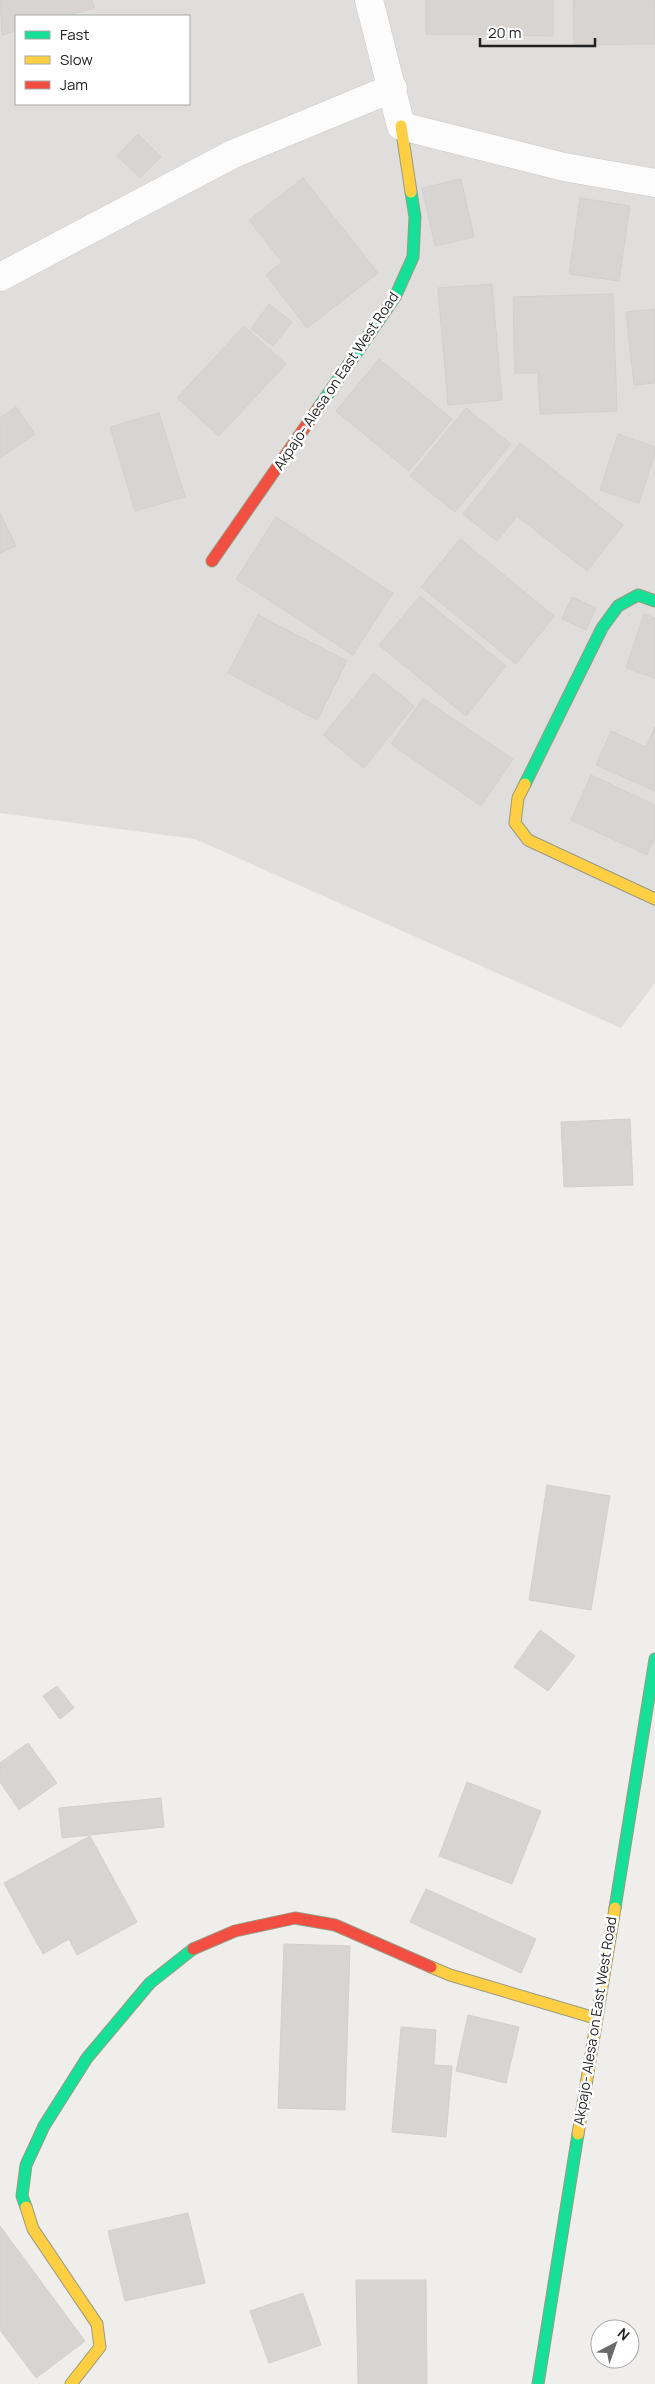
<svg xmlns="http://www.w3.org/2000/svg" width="655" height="2384" font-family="Manrope,sans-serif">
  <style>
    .residential { fill: #dfdedc; fill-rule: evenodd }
    .building { fill: #d7d4d2; stroke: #d3d0cc }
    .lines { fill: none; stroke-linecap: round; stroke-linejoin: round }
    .street-casing { stroke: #c9c8c7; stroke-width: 29 }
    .fast-casing { stroke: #999a82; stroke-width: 13 }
    .slow-casing { stroke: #999a82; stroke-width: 13 }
    .jam-casing { stroke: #999a82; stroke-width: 13 }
    .street { stroke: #fdfcfc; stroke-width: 28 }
    .fast { stroke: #16e098; stroke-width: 11 }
    .slow { stroke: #ffcf43; stroke-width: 11 }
    .jam { stroke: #f24e42; stroke-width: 11 }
    .labels { text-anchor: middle; stroke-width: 5; stroke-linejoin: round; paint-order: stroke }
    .street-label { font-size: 14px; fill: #222; stroke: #fff }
  </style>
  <rect width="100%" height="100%" fill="#f0eeeb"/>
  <path class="residential" d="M0,0H655V983L621,1028L195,839L0,813ZM16,16H189V104H16Z"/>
  <path class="building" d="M0,0H92L94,8L65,16H16V31L2,35Z
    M426,0H553V36L426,34Z
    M573,0H655V44L574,45Z
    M138,134L161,157L140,178L117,156Z
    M303,178L378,273L307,328L266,275L282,262L249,220Z
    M461,179L474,237L435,246L422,188Z
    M580,198L630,206L619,281L569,274Z
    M492,284L502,400L448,405L438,288Z
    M613,294L617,411L540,414L538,373H515L513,297Z
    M269,304L292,322L273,346L251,329Z
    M655,309V383L634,385L626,312Z
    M244,326L286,364L219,436L177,398Z
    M379,359L452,419L409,471L336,411Z
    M16,407L35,434L0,458V418Z
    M466,408L511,444L455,512L410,476Z
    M159,413L185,497L135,511L110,427Z
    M618,434L655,447V453L639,503L600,490Z
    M520,443L623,525L587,571L517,516L497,541L463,514Z
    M0,513L16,546L0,553Z
    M276,517L393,593L353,655L236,579Z
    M460,539L554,616L516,664L421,587Z
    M420,596L506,666L466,716L379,645Z
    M572,597L596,608L586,630L562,619Z
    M644,614L655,618V678L626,668Z
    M258,615L347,661L317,720L228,673Z
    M374,673L414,706L364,768L323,735Z
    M423,698L513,759L481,806L391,744Z
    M655,727V791L596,765L611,731L646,747Z
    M591,775L655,805V837L647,855L571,820Z
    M630,1119L633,1185L564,1187L561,1122Z
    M547,1485L610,1496L591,1610L529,1600Z
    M540,1630L575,1656L548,1691L514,1667Z
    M57,1686L74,1708L60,1719L43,1696Z
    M28,1743L57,1783L19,1810L0,1782V1763Z
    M467,1782L541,1811L512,1884L439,1856Z
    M161,1798L164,1827L62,1838L59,1808Z
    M90,1836L137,1922L77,1955L69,1939L43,1954L4,1883Z
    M426,1889L536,1939L521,1973L410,1922Z
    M284,1944L350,1946L345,2110L278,2108Z
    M468,2015L519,2027L506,2083L456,2071Z
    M401,2027L436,2030L434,2065L452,2066L446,2137L392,2132Z
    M188,2213L205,2283L125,2301L108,2231Z
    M0,2226L85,2341L36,2378L0,2330Z
    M356,2280H426L427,2384H358Z
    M303,2293L321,2345L269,2363L250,2311Z"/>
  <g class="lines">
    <g class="street-casing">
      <path id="street" d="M369,0L401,126L564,167L655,183
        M0,277L233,154L393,88"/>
    </g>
    <g class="fast-casing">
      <path id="fast" d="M319,407L395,297L413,257L415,217L411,192
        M525,784L602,628L618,606L638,595L655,601
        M615,1908L655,1659
        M26,2207L22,2196L26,2165L44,2126L87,2058L150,1983L193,1949
        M538,2384L578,2134"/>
    </g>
    <g class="slow-casing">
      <path id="slow" d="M401,126L411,192
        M525,784L518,798L515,823L528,840L655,899
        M431,1967L450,1975L595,2018
        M578,2134L615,1908
        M26,2207L33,2229L97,2324L100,2347L71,2384"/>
    </g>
    <g class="jam-casing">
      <path id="jam" d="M212,561L319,407
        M193,1949L235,1931L295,1918L335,1925L431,1967"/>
    </g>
    <use href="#street" class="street"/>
    <use href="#fast" class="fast"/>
    <use href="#slow" class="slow"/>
    <use href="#jam" class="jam"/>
  </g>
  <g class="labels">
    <g class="street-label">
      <text transform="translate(336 381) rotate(-56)" y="5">Akpajo- Alesa on East West Road</text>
      <text transform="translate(595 2021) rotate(-81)" y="5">Akpajo- Alesa on East West Road</text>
    </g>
  </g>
  <rect x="15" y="15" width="175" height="90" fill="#ffffff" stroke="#a7a7a7"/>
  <rect x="25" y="31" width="25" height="8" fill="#16e098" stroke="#a7a7a7"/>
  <text x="60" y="40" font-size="15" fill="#222222">Fast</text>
  <rect x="25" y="56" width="25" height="8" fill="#ffcf43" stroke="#a7a7a7"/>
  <text x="60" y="65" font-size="15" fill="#222222">Slow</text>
  <rect x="25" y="81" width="25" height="8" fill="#f24e42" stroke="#a7a7a7"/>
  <text x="60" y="90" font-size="15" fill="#222222">Jam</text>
  <g transform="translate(615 2344) rotate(41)"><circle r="24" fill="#ffffff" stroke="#a7a7a7"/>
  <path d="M0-4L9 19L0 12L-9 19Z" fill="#6a6968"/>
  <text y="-8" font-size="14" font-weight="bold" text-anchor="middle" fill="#222222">N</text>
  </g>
  <path d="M480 38v8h115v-8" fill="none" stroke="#222222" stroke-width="2.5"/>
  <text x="488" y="38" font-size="15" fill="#222222" stroke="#ffffff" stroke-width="4" paint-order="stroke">20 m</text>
</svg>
